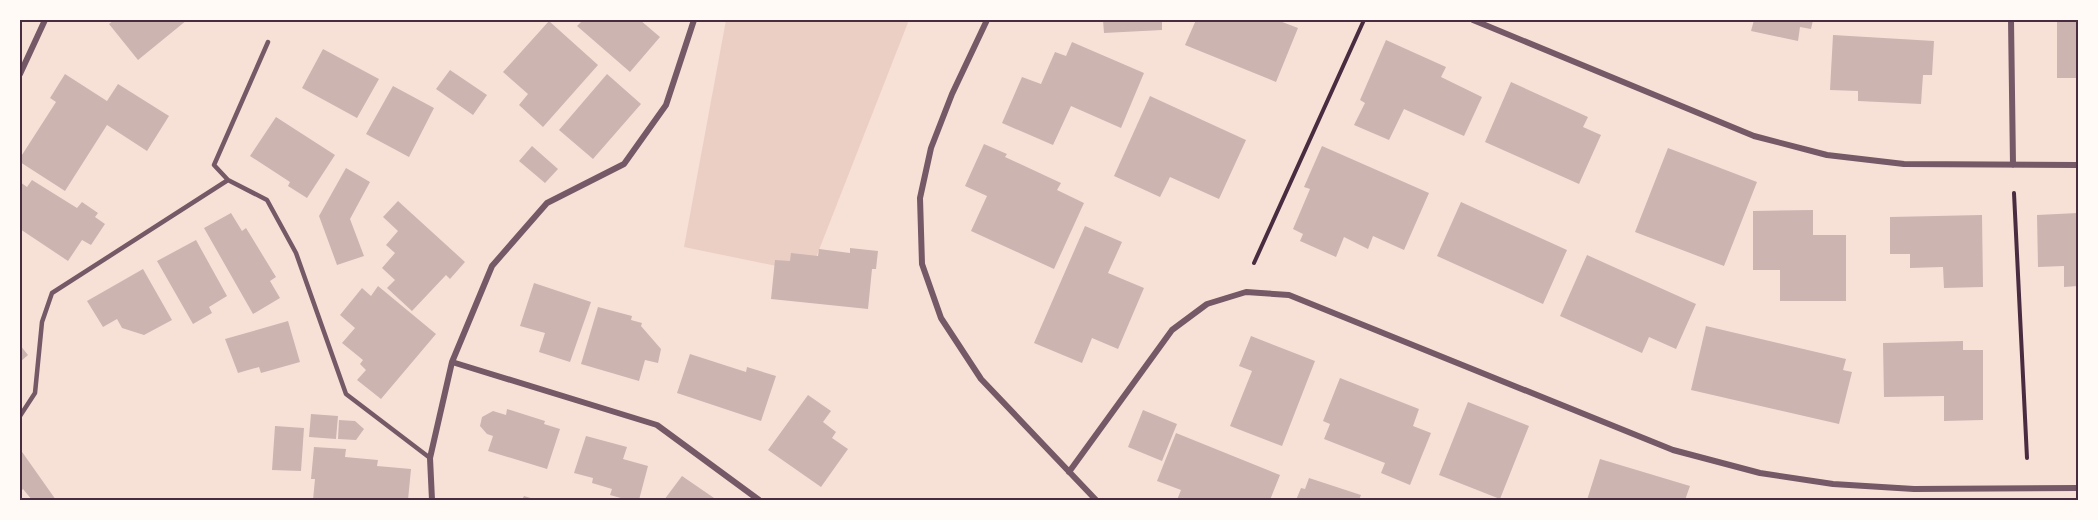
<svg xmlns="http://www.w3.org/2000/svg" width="2098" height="520" font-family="Bitter,serif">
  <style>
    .green { fill: #ebcfc5 }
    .building { fill: #ccb4b1 }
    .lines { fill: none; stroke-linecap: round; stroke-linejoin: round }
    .path { stroke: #4a2c40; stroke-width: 4 }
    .service { stroke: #755966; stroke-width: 4.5 }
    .minor { stroke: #755966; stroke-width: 6 }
    .neatline { fill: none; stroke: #4a2c40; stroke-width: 2 }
  </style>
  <rect width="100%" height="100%" fill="#f7e1d7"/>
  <path class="green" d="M726,20H909L810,273L684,247Z"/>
  <path class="building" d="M114,20H187L138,60L109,24Z
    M583,20H640L660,37L630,72L577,26Z
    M1103,20H1162V30L1104,33Z
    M1196,20H1277L1298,28L1276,82L1185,45Z
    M1754,20H1813L1811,29L1800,27L1798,41L1751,31Z
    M2057,20H2078V78H2057Z
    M549,21L598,65L543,127L519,105L528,94L503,72Z
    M1833,35L1934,41L1932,75H1923L1921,104L1858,101V91L1830,90Z
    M1386,40L1446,67L1441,77L1482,97L1464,136L1404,109L1389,140L1354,125L1365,103L1360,100Z
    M1072,42L1144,73L1121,128L1071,106L1053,145L1002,123L1022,77L1041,84L1055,52L1066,56Z
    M323,49L379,79L357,118L302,88Z
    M450,70L487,95L473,115L436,89Z
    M65,74L107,101L118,84L169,116L147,151L107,125L65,191L20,162V158L56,102L50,98Z
    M607,74L641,104L593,159L559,130Z
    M1511,82L1588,117L1583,127L1601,135L1579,184L1485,142Z
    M393,86L434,108L409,157L366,134Z
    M1150,96L1246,140L1219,199L1170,177L1160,197L1114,176Z
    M276,117L335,155L307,198L288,186L290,182L250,156Z
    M984,144L1007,154L1005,157L1061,183L1057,190L1084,203L1054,269L971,231L987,196L965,186Z
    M532,146L558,169L545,183L519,161Z
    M1322,146L1429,193L1404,250L1373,236L1368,249L1344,237L1336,257L1300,241L1303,234L1293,229L1310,189L1304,187Z
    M1668,148L1757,182L1724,266L1635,232Z
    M346,168L370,182L350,219L364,256L337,265L319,216Z
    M32,180L77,208L82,202L98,213L95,217L105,224L91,245L82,240L68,261L20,229V182L27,187Z
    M398,201L465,262L450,279L446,275L412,311L387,288L395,280L382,268L395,253L386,245L398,231L383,217Z
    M1461,202L1567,250L1543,304L1437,256Z
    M1813,210V235H1846V301H1780V270H1753V211Z
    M231,213L242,231L246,228L276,277L270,281L280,298L253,314L204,228Z
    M2078,213V286L2064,287V266L2038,267L2037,215Z
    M1982,215L1983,287L1944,288L1943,267L1910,268V254H1890V217Z
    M1085,226L1122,242L1108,273L1144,288L1118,349L1092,338L1082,363L1034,343Z
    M196,240L227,296L209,307L212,313L193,324L157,261Z
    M850,248L878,251L876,269H872L868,309L771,299L775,260L790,261L791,253L818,256L819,249L850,253Z
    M1587,255L1696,304L1676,349L1649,337L1642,353L1560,316Z
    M143,269L172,320L144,335L122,328L117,319L103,327L87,301Z
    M534,283L591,302L570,362L539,352L545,333L520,326Z
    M378,286L436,334L381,399L357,380L366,370L360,364L363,360L342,343L355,328L340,315L362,288L371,296Z
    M598,307L632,316L631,320L642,323L641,326L661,349L658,363L645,360L639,381L581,364Z
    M288,321L300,362L261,373L259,367L238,373L225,339Z
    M1706,326L1846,359L1843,370L1852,372L1839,424L1691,390Z
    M1251,336L1315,361L1282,446L1230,426L1252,371L1239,366Z
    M1963,341V350H1983V420L1944,421V396L1884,397L1883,343Z
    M20,345L28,355L20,362Z
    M690,354L746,372L747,367L776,376L761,421L677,393Z
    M1340,378L1419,409L1413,426L1431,433L1410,485L1381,473L1385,463L1324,439L1330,424L1323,421Z
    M808,395L831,411L823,422L836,432L832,438L848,449L821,487L768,450Z
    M1468,402L1529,426L1500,499L1439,475Z
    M507,409L545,421L544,424L560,429L547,469L488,451L493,436L487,434L480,426L482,417L493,411L506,415Z
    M1143,410L1177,424L1162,461L1128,447Z
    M311,414L338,416L336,439L309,437Z
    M339,420L355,421L364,429L356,440L338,439Z
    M275,426L304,428L301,471L272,470Z
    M1176,433L1280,475L1270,500H1177L1181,490L1157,481Z
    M586,436L627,447L623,459L648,466L639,500H628L610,495L612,489L592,483L593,478L574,473Z
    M314,447L346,449L345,457L378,460L377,466L411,469L408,500H313L315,479H311Z
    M20,449L56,500H32L23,489L20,492Z
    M1600,459L1690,486L1685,500H1587Z
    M682,476L717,500H664Z
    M1309,478L1361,495L1359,500H1296L1301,488L1305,489Z
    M524,496L537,500H522Z"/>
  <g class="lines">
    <path class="path" d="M2014,193L2027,458
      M1254,263L1364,20"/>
    <path class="service" d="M268,42L214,165L228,180L267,200L296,253L346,394L430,458
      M20,416L35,393L42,322L52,293L228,180"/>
    <path class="minor" d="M987,20L952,94L931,148L920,198L922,264L941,318L981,379L1096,500
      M1473,20L1754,136L1827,155L1904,164L2078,165
      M2011,20L2013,165
      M20,74L45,20
      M452,362L657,425L759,500
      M1069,472L1172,330L1207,304L1246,292L1289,295L1673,450L1760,473L1833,484L1914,489L2078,488
      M432,500L430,458L452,362L492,266L547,203L624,164L666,105L694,20"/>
  </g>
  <rect width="2098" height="520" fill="none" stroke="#fffaf5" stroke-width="42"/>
  <rect x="21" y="21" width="2056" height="478" class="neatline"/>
</svg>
